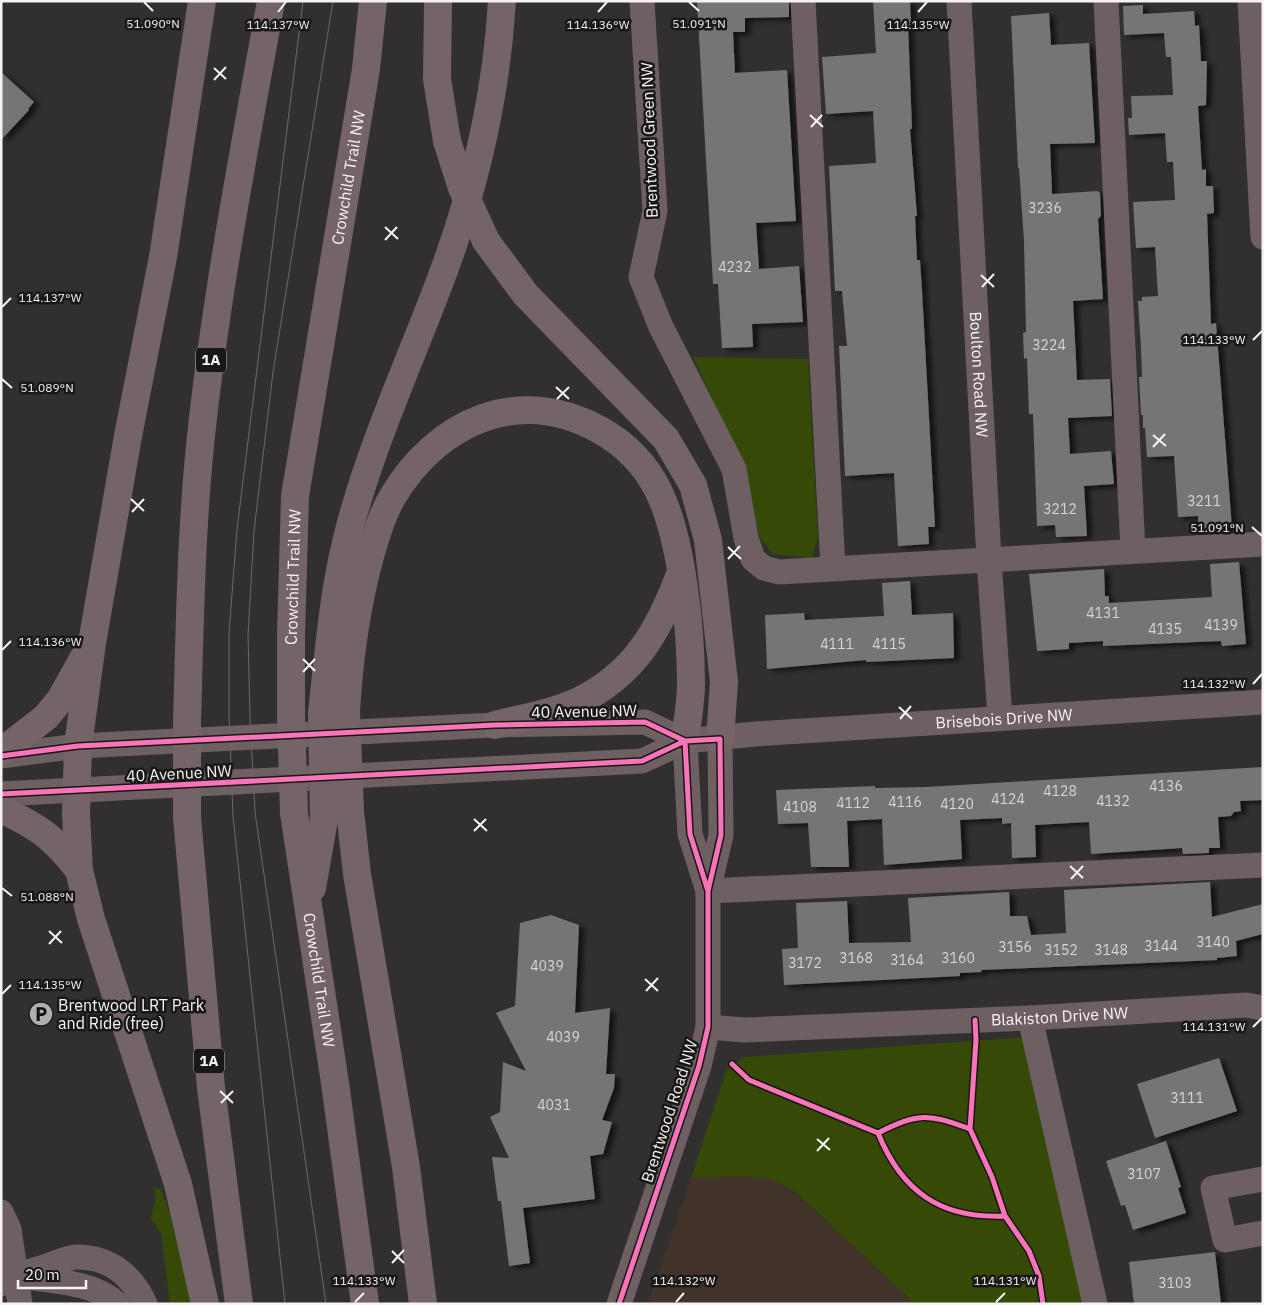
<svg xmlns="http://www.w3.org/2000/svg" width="1264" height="1305" font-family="'IBM Plex Sans',sans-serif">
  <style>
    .commercial { fill: #42332a }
    .green { fill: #344a06 }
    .building { fill: #767575; filter: url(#shadow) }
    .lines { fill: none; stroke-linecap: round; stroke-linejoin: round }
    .minor { stroke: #6e5f63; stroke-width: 25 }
    .highway { stroke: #746367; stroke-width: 28 }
    .tram { stroke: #6f676a; stroke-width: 1 }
    .highway-bridge { stroke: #746367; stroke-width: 28 }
    .cycleway-casing { stroke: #191817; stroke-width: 8 }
    .cycleway { stroke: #fb73b8; stroke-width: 5 }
    .ticks { fill: none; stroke: #f6f4f3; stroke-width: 2 }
    .labels { text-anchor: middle; stroke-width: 5; stroke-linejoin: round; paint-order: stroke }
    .number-label { font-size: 14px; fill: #d6d4d4 }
    .shield { fill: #191817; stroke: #b4b2b1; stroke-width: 1 }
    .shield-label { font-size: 15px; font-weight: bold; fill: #f6f4f3 }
    .street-label { font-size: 16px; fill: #f6f4f3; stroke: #191817 }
    .poi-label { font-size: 16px; fill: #f6f4f3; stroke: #191817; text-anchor: start }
    .ticks-label { font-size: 12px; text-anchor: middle; fill: #f6f4f3; stroke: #191817; stroke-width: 5; stroke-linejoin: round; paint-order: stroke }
  </style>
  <defs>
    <filter id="shadow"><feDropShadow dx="5.5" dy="3" stdDeviation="2.5" flood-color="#0009"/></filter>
  </defs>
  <rect width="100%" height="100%" fill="#31302f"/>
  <path class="commercial" d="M739,1176L767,1178L795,1191L915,1304H648L691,1178Z"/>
  <path class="green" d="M693,357L808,359L818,538L812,558L773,554L760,538L738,456Z
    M1027,1037L1090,1304H915L795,1191L767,1178L739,1176L691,1178L726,1071L744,1057Z
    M154,1188L161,1189L170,1214L193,1304H170L161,1233L151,1219L156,1197Z"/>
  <path class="building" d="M697,1H789V17L745,18V32H733L735,73L787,70L796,221L756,223L759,269L799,266L803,322L752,324L753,347L722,348L718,284H713Z
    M873,1H910L911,25H908L912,129H910L917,216H915L917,260H920L922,290L935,527H928L929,544L898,546L894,473L845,476L839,346H847L842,291H835L829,166L876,163L873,111L826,114L822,57L876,53Z
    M1143,5V14L1194,11L1195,26L1199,25L1201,61H1207L1206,105L1198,106L1202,170L1206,169V186H1213L1214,213L1207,214L1211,324L1216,323L1232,528L1199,531L1198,516L1178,517L1174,456L1147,457L1145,428H1143V415H1141L1139,377H1142L1141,348L1138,301H1142V297L1158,296L1155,247L1136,248L1133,202L1175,200L1173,162H1167L1165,133L1129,135L1128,118H1132L1131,96L1173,95L1171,57H1166L1164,33L1124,35L1123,6Z
    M1049,13L1051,45L1089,43L1095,143L1050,144L1052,194L1098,191L1100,193L1101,216L1098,219L1103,299L1073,301L1077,380L1110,379L1112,416L1068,418L1070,454L1111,451L1114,484L1084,486L1087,536L1056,537L1055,525L1037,526L1033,414H1029L1027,358L1024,359L1023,333L1026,332L1024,241L1019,168H1018L1011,16Z
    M1,72L34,102L28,109L29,110L1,140Z
    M1239,562L1246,644L1222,646L1221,641L1103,646V641L1069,643V649L1037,651L1029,574L1104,569L1105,596H1109V603L1212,597L1210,564Z
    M910,581L912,615L953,613L954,658L866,662V660L767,669L765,615L804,613L805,620L884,616L882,583Z
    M1263,767V800L1240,801L1241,811L1234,812L1231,816L1218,817L1220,848H1209V853L1183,854L1182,848L1091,854L1089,822L1035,825L1036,857L1012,858L1011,823L1002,824V818L960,820L962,859L884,865L882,819L847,821L849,867H811L808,823L778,824L776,790L875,786V788L927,787Z
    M1210,882L1212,917L1263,904V934L1236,941L1237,956L1217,958V960L981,970L982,972L960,973V976L784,985L782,949L798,948L796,903L847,901L849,943L911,942L908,898L1009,892L1010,916H1027L1031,935L1066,933L1064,890Z
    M551,915L579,925L575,1013L610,1008L606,1074H615L614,1088L602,1120L612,1122L603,1154L590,1156L595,1199L523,1208L530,1263L509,1266L501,1201H498L492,1157L509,1158L490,1117L500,1112L503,1062L526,1071L496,1013L515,1006L520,923Z
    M1219,1058L1237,1111L1155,1138L1137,1084Z
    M1166,1141L1181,1187L1178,1188L1186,1213L1133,1230L1125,1205L1121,1206L1106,1161Z
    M1215,1252L1221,1304H1134L1129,1262Z"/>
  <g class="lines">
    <g class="minor">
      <path d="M642,1L655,211L641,277L661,327L734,469L746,538L753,559L764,568L779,572L1263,544"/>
      <path d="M803,1L833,568"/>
      <path id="s1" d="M959,1L989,559L1000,717"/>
      <path d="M1106,1L1133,551"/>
      <path d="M1250,1L1263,237"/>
      <path d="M685,741L690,834L708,891"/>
      <path d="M1,756L78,746L495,725L645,722L685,741"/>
      <path id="s2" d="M1,794L642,761L685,741L755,734L1263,702"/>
      <path d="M708,891L1263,865"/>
      <path d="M1030,1018L1095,1304"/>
      <path id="s3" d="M708,1027L744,1030L1030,1018L1246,1005L1263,1008"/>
      <path d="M1263,1179L1213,1188L1225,1240L1263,1233"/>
      <path d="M1,1212L9,1229L20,1304"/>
      <path d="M21,1276C52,1282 94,1281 117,1304"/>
      <path d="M1,1284C15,1276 29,1271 44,1267C54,1264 67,1257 77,1257C109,1257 132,1275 145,1304"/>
      <path d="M619,1304L699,1066L708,1027V891L721,835L720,739"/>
    </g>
    <g class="highway">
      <path d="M202,1L163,257L128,436L92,643L78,746L76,814L79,870L91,919L178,1184L205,1304"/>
      <path d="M438,1L437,79L447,141"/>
      <path d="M486,241L526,295L666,439L693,485L708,540L724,682L720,739"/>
      <path d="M346,712C349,658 356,608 370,556C376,536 382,514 393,496C438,421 519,385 600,430C625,444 645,464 658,490C682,538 691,630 691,684C691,703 687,722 685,741"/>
      <path d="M322,713C329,648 334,582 352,519C373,444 404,374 432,302C470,207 496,104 502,1"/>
      <path id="s4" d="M291,715V635L295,496L366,69L373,1"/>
      <path d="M187,723C190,621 191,519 203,418C219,278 246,140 271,1"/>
      <path d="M495,725C523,718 553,713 579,701C634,674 658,632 679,577"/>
      <path d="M1,752L46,717L60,700L84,657"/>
      <path d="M1,809C40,828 52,836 79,870"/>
      <path d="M350,811L357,874L406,1167L423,1304"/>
      <path id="s5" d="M294,813L335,1083L365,1304"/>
      <path d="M187,817L211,1088L239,1304"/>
      <path d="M312,888L324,819"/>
    </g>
    <path class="tram" d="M285,1304L233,816L229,717V633L237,529L303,1
      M326,1304L255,812L250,717L248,635L254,531L273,372L333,1"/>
    <path class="highway-bridge" d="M447,141L462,188L486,241
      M346,712L350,811
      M322,713L324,819
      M291,715L294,813
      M187,723V817"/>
    <g class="cycleway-casing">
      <path id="cycleway" d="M685,741L690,834L708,891
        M1,756L78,746L495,725L645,722L685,741
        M1,794L642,761L685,741L720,739L721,835L708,891V1027L699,1066L619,1304
        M732,1064L749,1080L878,1133C902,1192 941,1219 1005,1216
        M970,1129L976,1040L975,1020
        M878,1133C918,1113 928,1113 970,1129L992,1177L1005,1216L1029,1251L1039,1276L1043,1304"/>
    </g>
    <use href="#cycleway" class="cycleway"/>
  </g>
  <path class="ticks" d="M144,2L153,11M689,2L699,11M278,12L286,2M598,12L607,2M918,12L927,2M214,68L226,79M214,80L226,67M810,115L823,127M811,127L822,115M385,227L398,239M385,240L397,227M981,275L994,287M982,287L994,274M2,307L11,298M1253,340L1262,331M2,379L12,388M556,387L569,399M557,399L569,387M1153,435L1166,446M1153,447L1165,434M131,499L144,511M132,512L144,499M1252,527L1262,536M728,547L741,559M728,559L740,546M2,650L11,641M303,659L315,671M303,672L315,659M1253,684L1262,674M899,707L912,719M900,719L911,706M474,819L487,831M474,831L486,819M1070,866L1083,878M1071,879L1083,866M2,888L12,896M49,931L62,943M49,944L61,931M645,979L658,991M646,991L658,978M2,994L11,985M1253,1027L1262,1018M220,1091L233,1103M221,1103L233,1091M817,1139L830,1150M817,1151L829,1138M392,1251L404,1263M392,1263L404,1250M355,1302L364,1293M676,1302L684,1293M996,1302L1005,1293"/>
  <defs>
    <g id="parking-disc" transform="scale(1.25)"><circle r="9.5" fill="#b1afae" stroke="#191817"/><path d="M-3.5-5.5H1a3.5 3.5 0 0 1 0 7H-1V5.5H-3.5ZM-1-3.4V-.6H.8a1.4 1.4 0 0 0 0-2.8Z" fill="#111"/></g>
  </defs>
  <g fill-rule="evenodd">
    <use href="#parking-disc" x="41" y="1014"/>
  </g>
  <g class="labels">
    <g class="number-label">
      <text x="1045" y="213">3236</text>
      <text x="735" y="272">4232</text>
      <text x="1049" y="350">3224</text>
      <text x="1204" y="506">3211</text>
      <text x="1060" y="514">3212</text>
      <text x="1103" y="618">4131</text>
      <text x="1221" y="630">4139</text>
      <text x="1165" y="634">4135</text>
      <text x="837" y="649">4111</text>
      <text x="889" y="649">4115</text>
      <text x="1166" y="791">4136</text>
      <text x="1060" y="796">4128</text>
      <text x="1008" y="804">4124</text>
      <text x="1113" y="806">4132</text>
      <text x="905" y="807">4116</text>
      <text x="853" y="808">4112</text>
      <text x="957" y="809">4120</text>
      <text x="800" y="812">4108</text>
      <text x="1213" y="947">3140</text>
      <text x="1161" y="951">3144</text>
      <text x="1015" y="952">3156</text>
      <text x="1061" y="955">3152</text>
      <text x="1111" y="955">3148</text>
      <text x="856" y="963">3168</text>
      <text x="958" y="963">3160</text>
      <text x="907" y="965">3164</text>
      <text x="805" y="968">3172</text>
      <text x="547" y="971">4039</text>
      <text x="563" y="1042">4039</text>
      <text x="1187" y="1103">3111</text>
      <text x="554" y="1110">4031</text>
      <text x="1144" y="1179">3107</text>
      <text x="1175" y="1288">3103</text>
    </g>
    <g class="shield">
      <rect x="196" y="347.5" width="30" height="25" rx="4"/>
      <rect x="194" y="1048.5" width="30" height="25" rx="4"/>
    </g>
    <g class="shield-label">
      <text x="211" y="365">1A</text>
      <text x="209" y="1066">1A</text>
    </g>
    <g class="street-label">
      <text transform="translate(649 140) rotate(-92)" y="6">Brentwood Green NW</text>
      <text dy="6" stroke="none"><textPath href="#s4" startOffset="542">Crowchild Trail NW</textPath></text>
      <text dy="6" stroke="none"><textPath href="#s1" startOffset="374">Boulton Road NW</textPath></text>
      <text dy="6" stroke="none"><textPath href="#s4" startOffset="138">Crowchild Trail NW</textPath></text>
      <text transform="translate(584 711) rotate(-1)" y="6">40 Avenue NW</text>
      <text dy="6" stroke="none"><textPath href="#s2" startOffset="1009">Brisebois Drive NW</textPath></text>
      <text transform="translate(179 773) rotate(-3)" y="6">40 Avenue NW</text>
      <text dy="6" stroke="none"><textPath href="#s5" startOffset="169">Crowchild Trail NW</textPath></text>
      <text dy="6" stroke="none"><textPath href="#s3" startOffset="352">Blakiston Drive NW</textPath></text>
      <text transform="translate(669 1111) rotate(-72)" y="6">Brentwood Road NW</text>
    </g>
    <g class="poi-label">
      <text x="58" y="1011">Brentwood LRT Park<tspan x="58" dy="18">and Ride (free)</tspan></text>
    </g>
  </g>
  <g class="ticks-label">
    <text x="153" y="28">51.090°N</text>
    <text x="699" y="28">51.091°N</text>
    <text x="278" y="29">114.137°W</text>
    <text x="598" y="29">114.136°W</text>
    <text x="918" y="29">114.135°W</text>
    <text x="50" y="302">114.137°W</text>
    <text x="1214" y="344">114.133°W</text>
    <text x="47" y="392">51.089°N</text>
    <text x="1217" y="532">51.091°N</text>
    <text x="50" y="646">114.136°W</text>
    <text x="1214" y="688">114.132°W</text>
    <text x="47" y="901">51.088°N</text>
    <text x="50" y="989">114.135°W</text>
    <text x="1214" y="1031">114.131°W</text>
    <text x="364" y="1285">114.133°W</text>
    <text x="684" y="1285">114.132°W</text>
    <text x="1005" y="1285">114.131°W</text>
  </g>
  <rect width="1264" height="1305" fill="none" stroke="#f6f4f3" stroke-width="5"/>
  <path d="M18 1280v8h68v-8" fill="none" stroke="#f6f4f3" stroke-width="2.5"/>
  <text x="25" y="1280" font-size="15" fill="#f6f4f3" stroke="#191817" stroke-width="4" paint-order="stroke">20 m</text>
</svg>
